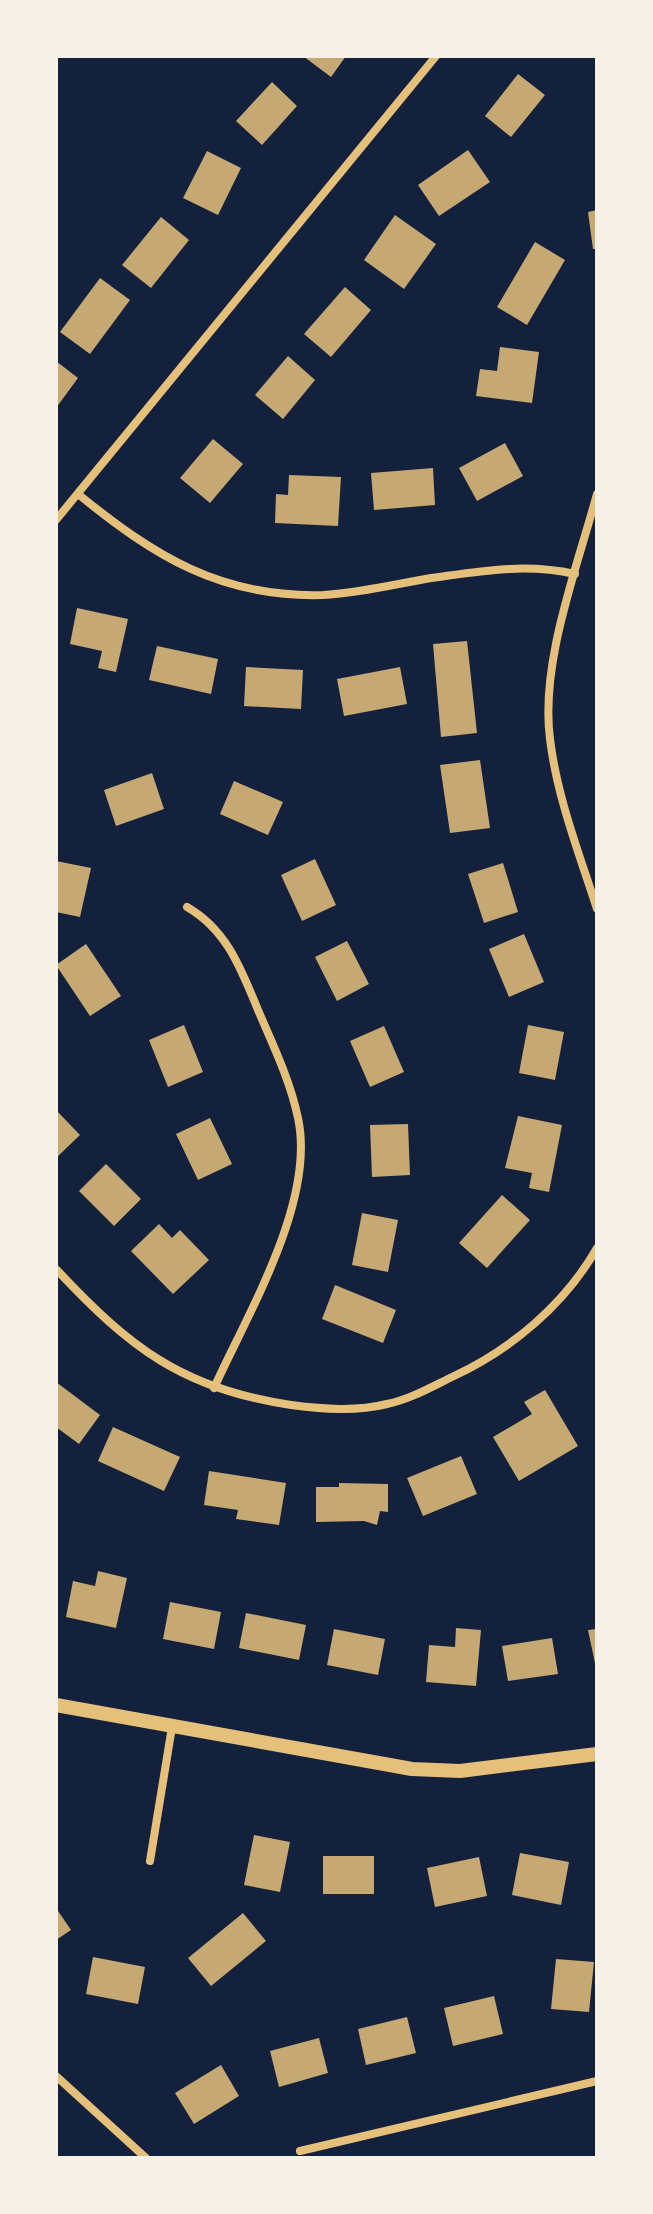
<svg xmlns="http://www.w3.org/2000/svg" width="653" height="2214" font-family="Figtree,sans-serif">
  <style>
    .building { fill: #c6a872 }
    .lines { fill: none; stroke-linecap: round; stroke-linejoin: round }
    .minor { stroke: #e5c07b; stroke-width: 8 }
    .tertiary { stroke: #e5c07b; stroke-width: 14 }
  </style>
  <rect width="100%" height="100%" fill="#14213d"/>
  <path class="building" d="M303,56H346L331,77Z
    M518,74L545,95L511,137L485,116Z
    M272,82L297,106L262,145L236,121Z
    M468,150L490,182L439,216L418,185Z
    M207,151L241,168L218,215L183,198Z
    M597,210V249H593L588,212Z
    M395,215L436,244L404,289L364,260Z
    M161,217L189,240L151,288L122,265Z
    M535,242L565,260L527,325L497,307Z
    M100,278L130,300L90,354L60,332Z
    M345,287L371,310L331,357L304,334Z
    M500,347L539,352L532,403L476,396L480,369L497,371Z
    M288,356L315,380L283,419L255,395Z
    M56,361L78,378L56,408Z
    M213,439L243,464L210,503L180,478Z
    M505,443L523,476L477,501L459,468Z
    M433,468L435,505L374,510L371,473Z
    M289,475L341,477L338,526L275,523L276,494L288,495Z
    M77,608L128,619L116,672L98,668L102,651L70,644Z
    M467,641L477,733L441,737L433,644Z
    M157,646L218,659L211,694L149,680Z
    M246,667L303,670L301,709L244,706Z
    M400,667L407,704L344,716L337,679Z
    M480,760L490,828L450,833L440,765Z
    M152,773L164,809L116,826L104,790Z
    M234,781L283,802L268,835L220,814Z
    M315,859L336,905L302,921L281,875Z
    M56,861L91,868L80,917L56,912Z
    M503,863L518,912L484,923L468,874Z
    M524,934L544,982L509,997L489,949Z
    M347,941L369,984L337,1001L315,957Z
    M86,944L121,996L90,1016L56,965Z
    M184,1025L203,1072L168,1087L149,1040Z
    M528,1025L564,1032L555,1080L519,1073Z
    M384,1026L404,1072L370,1087L350,1041Z
    M56,1110L80,1135L56,1158Z
    M518,1116L562,1125L549,1192L529,1188L532,1173L505,1168Z
    M210,1118L232,1164L198,1180L176,1134Z
    M408,1124L410,1175L372,1177L370,1125Z
    M106,1164L141,1199L114,1226L79,1191Z
    M502,1195L530,1220L487,1268L459,1243Z
    M362,1213L398,1220L388,1272L352,1265Z
    M159,1224L172,1238L180,1230L209,1260L173,1294L131,1251Z
    M335,1285L396,1310L383,1343L322,1319Z
    M56,1382L100,1415L79,1444L56,1427Z
    M545,1390L578,1446L519,1481L493,1437L532,1414L524,1402Z
    M113,1427L180,1457L164,1491L98,1461Z
    M461,1456L477,1494L423,1516L407,1478Z
    M209,1471L286,1483L279,1525L236,1519L238,1510L204,1505Z
    M339,1483L388,1484V1512L380,1511L377,1525L364,1521L316,1522V1487H339Z
    M98,1571L127,1578L116,1628L66,1617L73,1581L95,1586Z
    M170,1602L221,1612L214,1649L163,1639Z
    M246,1613L306,1625L299,1660L239,1648Z
    M456,1628L481,1630L476,1686L426,1682L429,1645L455,1647Z
    M334,1629L385,1639L378,1675L327,1665Z
    M597,1629V1667L596,1668L588,1630Z
    M552,1638L558,1674L508,1681L502,1646Z
    M254,1835L290,1842L280,1892L244,1885Z
    M520,1853L569,1862L561,1905L512,1895Z
    M323,1856H374V1894H323Z
    M479,1857L487,1896L435,1907L427,1868Z
    M56,1908L71,1930L56,1940Z
    M243,1913L266,1941L211,1986L188,1958Z
    M93,1957L145,1967L138,2004L86,1994Z
    M556,1959L594,1962L589,2012L551,2009Z
    M494,1996L503,2034L453,2046L444,2008Z
    M407,2017L416,2053L366,2065L358,2029Z
    M319,2038L328,2073L279,2087L270,2051Z
    M221,2065L239,2096L194,2124L175,2093Z"/>
  <g class="lines">
    <path class="minor" d="M78,494C154,556 221,598 323,595C359,593 396,584 431,578C482,571 525,563 575,574
      M597,494C577,568 540,663 550,739C557,797 579,853 597,909
      M56,520L436,56
      M187,907C227,930 241,969 258,1010C273,1045 290,1080 298,1118C316,1201 248,1313 214,1388
      M56,1269C129,1347 182,1389 291,1405C323,1409 355,1412 387,1404C411,1399 433,1386 454,1376C512,1349 565,1304 597,1248
      M150,1861L172,1727
      M56,2076L146,2158
      M300,2151L597,2081"/>
    <path class="tertiary" d="M56,1705L412,1769L460,1771L597,1754"/>
  </g>
  <rect width="653" height="2214" fill="none" stroke="#f6f1e7" stroke-width="116"/>
</svg>
